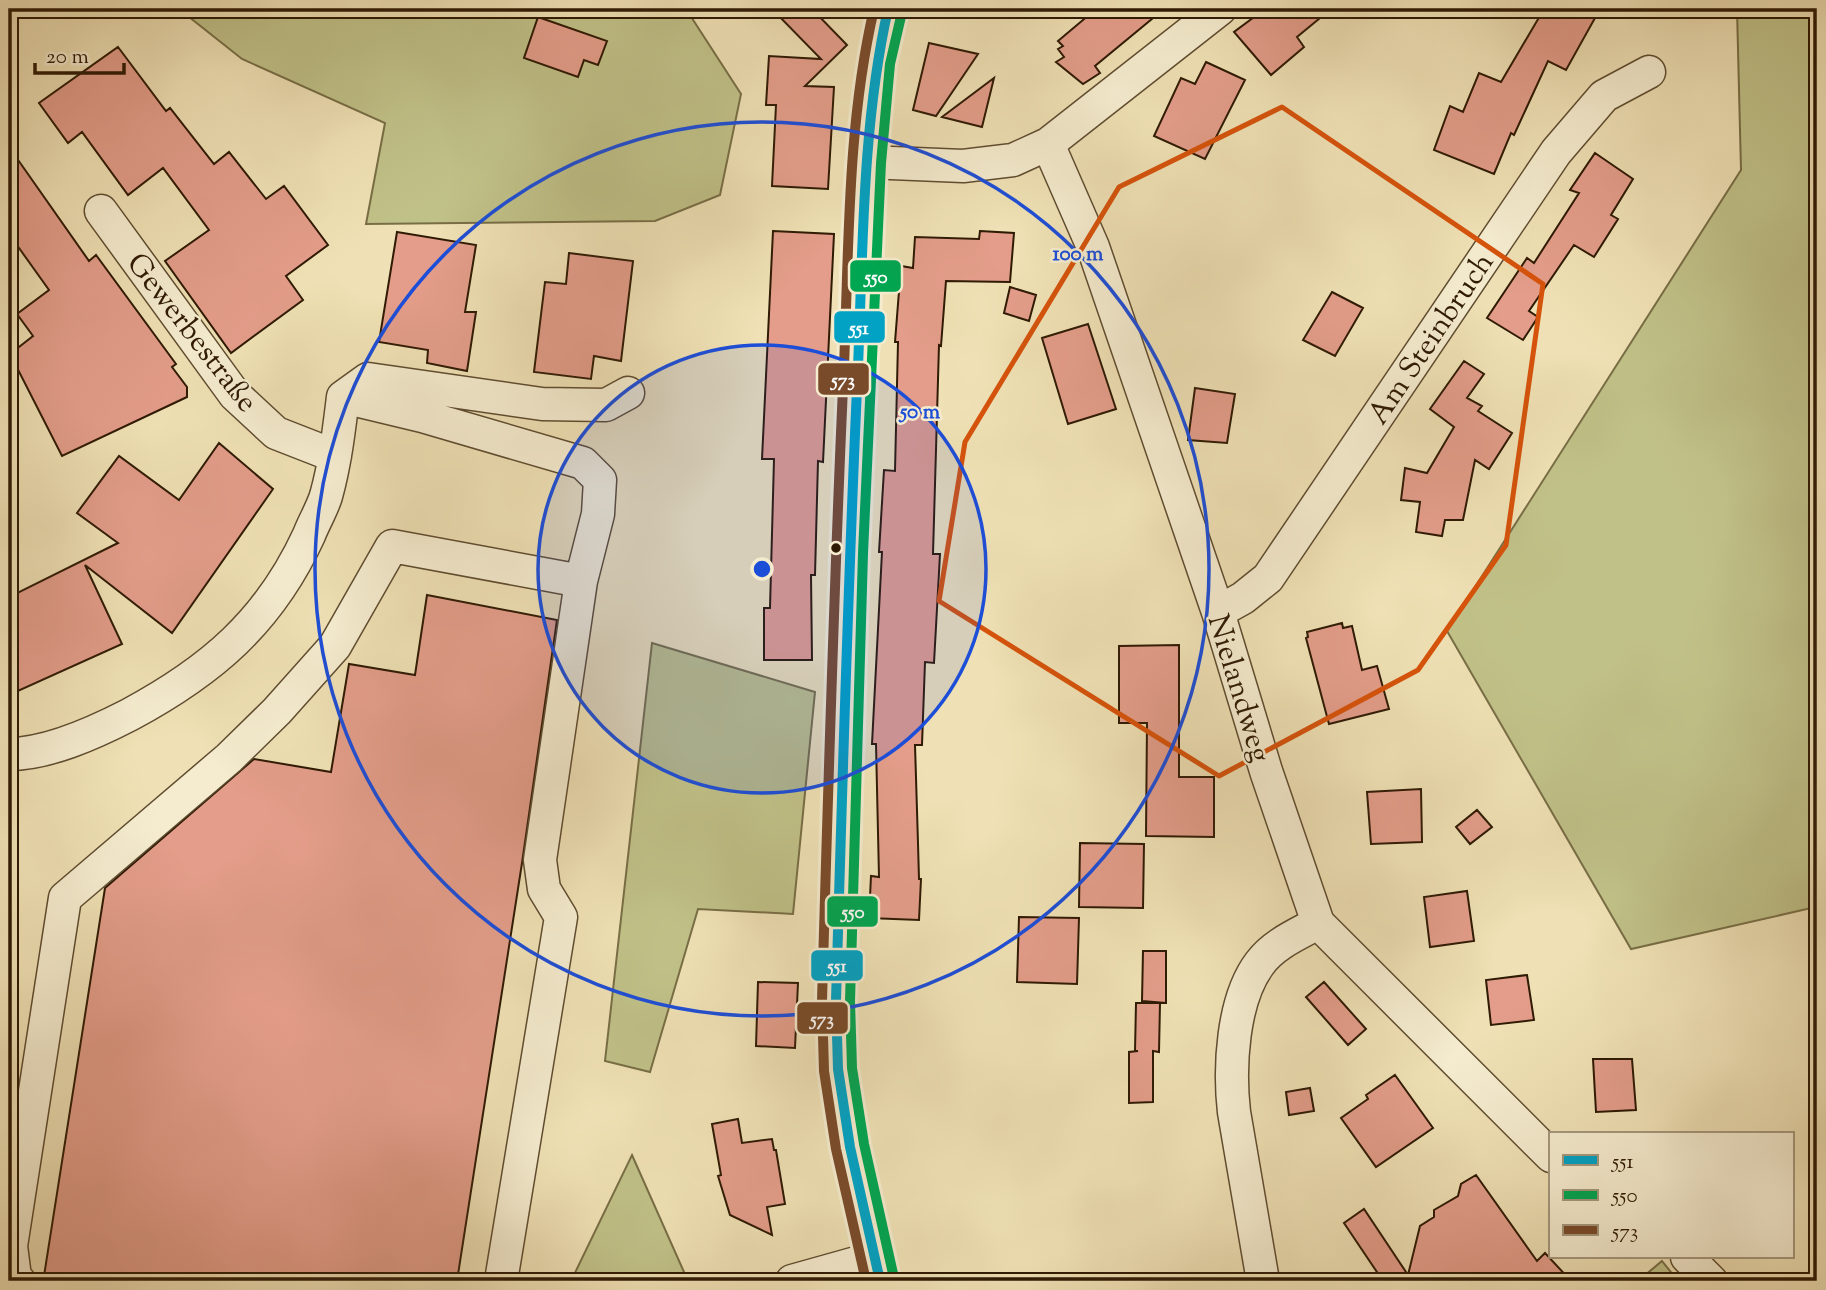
<svg xmlns="http://www.w3.org/2000/svg" width="1826" height="1290" font-family="'Sorts Mill Goudy',serif">
  <style>
    .green { fill: #c0c188; stroke: #786e46; stroke-width: 2 }
    .building { fill: #e39d8a; stroke: #2f1a04; stroke-width: 2 }
    .lines { fill: none; stroke-linecap: round; stroke-linejoin: round }
    .minor-casing { stroke: #5f4c30; stroke-width: 35 }
    .minor { stroke: #f5eccf; stroke-width: 32 }
    .bus-1-casing { stroke: #f5eccf; stroke-width: 16 }
    .bus-2-casing { stroke: #f5eccf; stroke-width: 16 }
    .bus-3-casing { stroke: #f5eccf; stroke-width: 16 }
    .bus-1 { stroke: #02a2c4; stroke-width: 10 }
    .bus-2 { stroke: #00a651; stroke-width: 10 }
    .bus-3 { stroke: #7a4b2a; stroke-width: 10 }
    .marked { fill: none; stroke: #d6530b; stroke-width: 5; stroke-linejoin: round }
    .ring { fill: none; stroke: #1d4ed8; stroke-width: 3.5 }
    .bus-dot { fill: #2f1a04; stroke: #f5eccf; stroke-width: 2.5 }
    .labels { text-anchor: middle; stroke-width: 5; stroke-linejoin: round; paint-order: stroke }
    .street-label { font-size: 30px; fill: #2f1a04; stroke: #f5eccf }
    .centre { fill: #1d4ed8; stroke: #f5eccf; stroke-width: 3.5 }
    .ring-label { font-size: 21px; text-anchor: middle; font-weight: bold; fill: #1d4ed8; stroke: #f5eccf; stroke-width: 5; stroke-linejoin: round; paint-order: stroke }
    .line-badge { stroke: #f5eccf; stroke-width: 2.5 }
    .badge-label { font-size: 19px; text-anchor: middle; font-weight: bold; fill: #fff }
  </style>
  <rect width="100%" height="100%" fill="#efe1b5"/>
  <filter id="stains"><feTurbulence type="fractalNoise" baseFrequency=".00286" numOctaves="4"/><feColorMatrix values="0 0 0 0 .2 0 0 0 0 .09 0 0 0 0 .02 0 0 0 .5 -.17"/></filter>
  <radialGradient id="worn" r=".72"><stop offset=".6" stop-color="#630" stop-opacity="0"/><stop offset="1" stop-color="#630" stop-opacity=".3"/></radialGradient>
  <path class="green" d="M179,9H686L741,94L720,195L655,221L366,224L385,123L242,59Z
    M1737,9H1817V905L1816,907L1631,949L1447,631L1741,170Z
    M652,643L815,692L793,914L698,909L650,1072L605,1061Z
    M632,1155L688,1281H571Z
    M1662,1261L1678,1281H1638Z"/>
  <path class="building" d="M772,9H812L847,45L805,86L834,87L828,189L772,186L776,105H766L769,56L821,59Z
    M1096,9H1164L1095,66L1100,73L1083,84L1056,62L1064,57L1058,49L1063,46L1058,41Z
    M1265,9H1331L1297,37L1304,47L1271,75L1234,32Z
    M1544,9H1600L1566,70L1548,61L1514,135L1511,133L1494,174L1434,150L1450,106L1463,112L1479,73L1501,82Z
    M538,17L607,41L598,65L584,60L578,77L524,58Z
    M929,43L978,54L936,116L913,110Z
    M118,47L166,111L170,108L214,164L229,152L266,199L284,186L328,245L286,276L303,300L231,353L165,261L209,230L163,168L128,195L82,132L68,143L39,103Z
    M1206,62L1245,80L1205,159L1154,136L1181,78L1195,84Z
    M994,78L982,127L942,117Z
    M9,147L89,261L96,255L176,364L172,367L187,387V397L62,456L10,354L33,336L17,314L49,290L9,234Z
    M1595,153L1633,179L1611,215L1618,219L1594,257L1574,245L1529,311L1538,317L1523,340L1487,318L1527,258L1534,263L1579,193L1570,190Z
    M773,231L834,234L823,462L818,461L815,575H811L812,660H764V608H770L774,459H762Z
    M980,231L1014,233L1010,282L946,281L941,346L939,345L933,554H940L934,663L925,662L922,745H915L918,843L919,879H921L919,920L869,918L871,876L879,877L876,744H872L882,552H879L884,470L895,471L898,342H895L901,266L913,268L915,237L979,239Z
    M397,232L476,245L465,312H476L467,371L427,363L428,350L379,342Z
    M569,253L633,261L621,361L594,356L591,379L534,372L545,282L566,284Z
    M1010,287L1036,295L1029,321L1004,313Z
    M1332,292L1363,308L1335,356L1303,340Z
    M1088,324L1116,409L1068,424L1042,338Z
    M1464,361L1484,374L1467,398L1482,406L1478,411L1512,433L1489,469L1475,460L1463,520H1445L1442,536L1416,532L1420,502L1401,500L1405,468L1427,473L1454,427L1430,409Z
    M1195,388L1235,394L1227,443L1188,440Z
    M219,443L273,489L172,633L85,565L122,644L9,695V597L118,543L77,513L119,456L179,500Z
    M427,595L557,620L522,863L457,1281H77L44,1276L105,888L254,759L331,772L349,664L415,675Z
    M1342,623L1343,628L1352,626L1362,670L1377,666L1389,709L1329,724L1306,638L1308,637L1307,632Z
    M1179,645V777H1214V837L1146,836L1147,723H1119V646Z
    M1421,789L1422,842L1371,844L1367,792Z
    M1477,810L1492,827L1470,844L1456,827Z
    M1080,843L1144,844L1143,908L1079,907Z
    M1467,891L1474,941L1430,947L1424,897Z
    M1019,917L1079,918L1077,984L1017,982Z
    M1143,951H1166V1003L1142,1001Z
    M1527,975L1534,1020L1491,1025L1486,980Z
    M758,982L798,983L795,1048L756,1046Z
    M1324,982L1366,1029L1348,1045L1306,997Z
    M1136,1003H1160L1159,1052L1153,1051V1102L1129,1103V1052L1138,1051H1135Z
    M1593,1059H1632L1636,1110L1596,1112Z
    M1395,1075L1433,1128L1376,1167L1341,1118L1368,1099L1366,1095Z
    M1310,1088L1314,1111L1289,1115L1286,1092Z
    M738,1119L742,1143L772,1139L774,1150H776L785,1204L767,1207L772,1235L730,1215L718,1176L721,1175L712,1124Z
    M1476,1175L1537,1261L1545,1253L1571,1281H1383L1344,1223L1364,1209L1408,1275L1420,1226L1434,1217V1210L1458,1196L1461,1184Z"/>
  <g class="lines">
    <g class="minor-casing">
      <path id="minor" d="M1048,144L1093,247L1218,612L1266,771L1318,923L1551,1156
        M867,162L963,166L1013,160L1048,144L1220,9
        M101,211L235,395L276,433L335,456
        M343,397L422,416L583,463L600,480L598,514L581,581
        M343,397L368,379L542,404L606,405L628,393
        M1218,612L1243,598L1268,578L1556,152L1604,96L1649,72
        M9,754C48,754 94,733 129,715C211,671 269,622 309,535C314,522 322,509 326,496C335,464 339,430 343,397
        M1687,1257L1711,1281
        M19,1281L15,1277L11,1246L65,898L229,758L277,711L335,646L392,546L581,581L540,860L544,889L561,917L501,1281
        M792,1281L874,1258
        M880,1281L850,1147L838,1069L836,1001L849,552L867,162L876,62L888,9
        M1263,1281L1234,1112C1229,1068 1232,1000 1260,963C1274,944 1298,934 1318,923"/>
    </g>
    <use href="#minor" class="minor"/>
    <g class="bus-1-casing">
      <path id="bus-1" d="M880,1281L850,1147L838,1069L836,1001C842,789 848,578 858,367C863,248 862,126 888,9"/>
    </g>
    <g class="bus-2-casing">
      <path id="bus-2" d="M894,1278L864,1144L852,1068L850,1001L863,553L881,163L890,64L902,12"/>
    </g>
    <g class="bus-3-casing">
      <path id="bus-3" d="M866,1281L836,1149L824,1071L822,1001C828,789 834,578 844,366C849,247 847,125 874,9"/>
    </g>
    <use href="#bus-1" class="bus-1"/>
    <use href="#bus-2" class="bus-2"/>
    <use href="#bus-3" class="bus-3"/>
  </g>
  <path class="marked" d="M1282,107L1543,284L1506,545L1418,670L1219,776L939,601L965,442L1119,187Z"/>
  <circle cx="762" cy="569" r="224" fill="#1d4ed8" fill-opacity=".12"/>
  <g class="ring">
    <circle cx="762" cy="569" r="224"/>
    <circle cx="762" cy="569" r="447"/>
  </g>
  <circle class="bus-dot" cx="836" cy="548" r="6"/>
  <g class="labels">
    <g class="street-label">
      <text transform="translate(193 332) rotate(52)" y="10">Gewerbestraße</text>
      <text transform="translate(1430 338) rotate(-56)" y="10">Am Steinbruch</text>
      <text transform="translate(1240 688) rotate(73)" y="10">Nielandweg</text>
    </g>
  </g>
  <circle cx="762" cy="569" r="10" class="centre"/>
  <g class="ring-label">
    <text x="1078" y="260">100 m</text>
    <text x="920" y="418">50 m</text>
  </g>
  <g class="line-badge">
    <rect x="849" y="259" width="53" height="34" rx="7" fill="#00a651"/>
    <rect x="833" y="310" width="53" height="34" rx="7" fill="#02a2c4"/>
    <rect x="817" y="362" width="53" height="34" rx="7" fill="#7a4b2a"/>
    <rect x="826" y="895" width="53" height="33" rx="7" fill="#00a651"/>
    <rect x="810" y="949" width="54" height="33" rx="7" fill="#02a2c4"/>
    <rect x="796" y="1001" width="53" height="34" rx="7" fill="#7a4b2a"/>
  </g>
  <g class="badge-label">
    <text x="876" y="283">550</text>
    <text x="859" y="334">551</text>
    <text x="843" y="386">573</text>
    <text x="853" y="918">550</text>
    <text x="837" y="972">551</text>
    <text x="822" y="1025">573</text>
  </g>
  <rect width="1826" height="1290" fill="none" stroke="#efe1b5" stroke-width="35"/>
  <rect x="10" y="10" width="1805" height="1269" fill="none" stroke="#2f1a04" stroke-width="3.5"/>
  <rect x="18" y="18" width="1791" height="1255" fill="none" stroke="#2f1a04" stroke-width="2"/>
  <rect x="1549" y="1132" width="245" height="126" fill="#f5eccf" stroke="#a6987e" stroke-width="2"/>
  <rect x="1563" y="1155" width="35" height="10" fill="#02a2c4" stroke="#a6987e" stroke-width="2"/>
  <text x="1612" y="1168" font-size="21" fill="#2f1a04">551</text>
  <rect x="1563" y="1190" width="35" height="10" fill="#00a651" stroke="#a6987e" stroke-width="2"/>
  <text x="1612" y="1202" font-size="21" fill="#2f1a04">550</text>
  <rect x="1563" y="1225" width="35" height="10" fill="#7a4b2a" stroke="#a6987e" stroke-width="2"/>
  <text x="1612" y="1238" font-size="21" fill="#2f1a04">573</text>
  <path d="M35 63v10h89v-10" fill="none" stroke="#2f1a04" stroke-width="3.5"/>
  <text x="46" y="63" font-size="21" fill="#2f1a04" stroke="#f5eccf" stroke-width="5" paint-order="stroke">20 m</text>
  <rect width="100%" height="100%" filter="url(#stains)"/>
  <rect width="100%" height="100%" fill="url(#worn)"/>
</svg>
